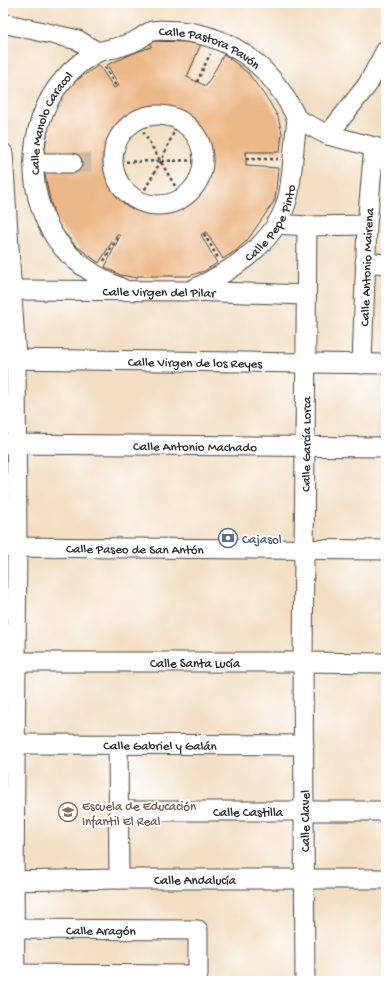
<svg xmlns="http://www.w3.org/2000/svg" width="389" height="984" font-family="'Gochi Hand',sans-serif">
  <style>
    .building { fill: #ecb887; fill-rule: evenodd }
    .lines { fill: none; stroke-linecap: round; stroke-linejoin: round }
    .minor-tunnel { stroke: #cbbba5; stroke-width: 19; stroke-dasharray: 19 10; stroke-linecap: butt }
    .minor-casing { stroke: #494642; stroke-width: 21 }
    .path { stroke: #494642; stroke-width: 2.5; stroke-dasharray: 3 3; stroke-linecap: butt }
    .minor { stroke: #fff; stroke-width: 19 }
    .labels { text-anchor: middle; stroke-width: 4; stroke-linejoin: round; paint-order: stroke }
    .street-label { font-size: 13px; fill: #2b2b2b; stroke: #fff }
    .service-label { font-size: 13px; fill: #4e5e75; stroke: #fff; text-anchor: start }
    .education-label { font-size: 13px; fill: #785e54; stroke: #fff; text-anchor: start }
  </style>
  <rect width="100%" height="100%" fill="#fff"/>
  <filter id="ink" filterUnits="userSpaceOnUse"><feTurbulence type="fractalNoise" baseFrequency=".025" numOctaves="2"/><feDisplacementMap in="SourceGraphic" scale="8" xChannelSelector="R" yChannelSelector="G"/><feConvolveMatrix kernelMatrix="1 2 1 2 8 2 1 2 1" color-interpolation-filters="sRGB"/></filter>
  <filter id="wash" filterUnits="userSpaceOnUse"><feTurbulence type="fractalNoise" baseFrequency=".012" numOctaves="4" result="noise"/><feDisplacementMap in="SourceGraphic" scale="16" xChannelSelector="R" yChannelSelector="G"/><feGaussianBlur stdDeviation="0.9" result="paint"/><feColorMatrix in="noise" values="0 0 0 0 0 0 0 0 0 0 0 0 0 0 0 0 0 1.4 0 .05"/><feComposite in="paint" operator="in"/></filter>
  <g filter="url(#wash)">
    <rect width="100%" height="100%" fill="#f3dfc4"/>
    <g id="blocks">
      <path class="building" d="M150,41L185,42L201,44L187,77L206,86L224,54L248,73L268,100L278,117L282,133L280,152H246V166L278,168L275,200L249,238L237,250L223,259L206,232L201,235L217,263L204,271L189,276H137V278L120,275L105,267L120,236L117,234L99,263L75,245L61,229L55,218L50,200L44,170V155L48,127L57,104L71,84L99,65L114,88L119,85L107,65L134,53L151,47ZM158,110L166,111L181,116L196,127L205,142L208,160L206,177L198,191L185,203L178,207L161,210L144,208L128,200L116,187L109,171L108,162L111,144L120,128L134,116L142,113Z"/>
    </g>
  </g>
  <g filter="url(#ink)">
    <use href="#blocks" fill-opacity="0" stroke="#494642" stroke-width="1"/>
    <g class="lines">
      <path class="minor-tunnel" d="M72,163L108,162"/>
      <g class="minor-casing">
        <g id="minor">
          <path d="M3,23L78,40L97,52"/>
          <circle cx="158" cy="160" r="45"/>
          <path d="M297,119L328,135L386,150"/>
          <path d="M328,135L368,84L386,50"/>
          <path d="M3,153L16,359L17,548L14,881L15,981"/>
          <path d="M34,163H72"/>
          <path d="M276,224L307,226L367,225"/>
          <path d="M365,262L386,264"/>
          <path id="s1" d="M12,290L189,291L306,295"/>
          <path id="s2" d="M125,290C102,280 80,267 63,248C24,202 24,125 63,80C72,69 84,59 96,53C104,49 114,49 122,46C128,44 134,42 139,39C143,36 147,33 152,31C160,29 170,31 179,31C235,36 274,70 297,119"/>
          <path id="s3" d="M190,291C232,271 280,242 289,192C293,168 294,143 297,119"/>
          <path id="s4" d="M3,359L386,364"/>
          <path id="s5" d="M362,364L367,225L374,147"/>
          <path id="s6" d="M3,444L386,447"/>
          <path id="s7" d="M3,547L386,550"/>
          <path id="s8" d="M3,662H303L386,663"/>
          <path id="s9" d="M16,744L304,745"/>
          <path d="M118,744L119,879"/>
          <path id="s10" d="M119,811H386"/>
          <path id="s11" d="M3,881L119,879H386"/>
          <path id="s12" d="M3,929L198,930V975L3,974"/>
          <path id="s13" d="M305,981L303,662L307,226"/>
        </g>
      </g>
      <path class="path" d="M105,67L116,86
        M197,82L210,54
        M134,116L185,203
        M246,159H278
        M114,162L208,160
        M136,205L161,161L181,116
        M204,234L218,258
        M104,261L119,235"/>
      <use href="#minor" class="minor"/>
    </g>
  </g>
  <defs>
    <g id="bank-ring" transform="scale(1)"><circle r="9.5" fill="#fff" stroke="#5c6f8a" stroke-width="1.5"/><path d="M-6-4H6V4H-6ZM0-2.3a2.3 2.3 0 1 0 0 4.6a2.3 2.3 0 1 0 0-4.6Z" fill="#5c6f8a"/></g>
    <g id="school-ring" transform="scale(1)"><circle r="9.5" fill="#fff" stroke="#8d6e63" stroke-width="1.5"/><path d="M0-5L7-2L0 1L-7-2ZM-4 1L0 2.5L4 1V4Q0 6-4 4Z" fill="#8d6e63"/></g>
  </defs>
  <g fill-rule="evenodd">
    <use href="#bank-ring" x="228" y="538"/>
    <use href="#school-ring" x="68" y="812"/>
  </g>
  <g class="labels">
    <g class="street-label">
      <text dy="5" stroke="none"><textPath href="#s2" startOffset="422">Calle Pastora Pavón</textPath></text>
      <text dy="5" stroke="none"><textPath href="#s2" startOffset="211">Calle Manolo Caracol</textPath></text>
      <text dy="5" stroke="none"><textPath href="#s3" startOffset="109">Calle Pepe Pinto</textPath></text>
      <text dy="5" stroke="none"><textPath href="#s5" startOffset="97">Calle Antonio Mairena</textPath></text>
      <text dy="5" stroke="none"><textPath href="#s1" startOffset="147">Calle Virgen del Pilar</textPath></text>
      <text dy="5" stroke="none"><textPath href="#s4" startOffset="192">Calle Virgen de los Reyes</textPath></text>
      <text dy="5" stroke="none"><textPath href="#s13" startOffset="537">Calle García Lorca</textPath></text>
      <text dy="5" stroke="none"><textPath href="#s6" startOffset="192">Calle Antonio Machado</textPath></text>
      <text dy="5" stroke="none"><textPath href="#s7" startOffset="132">Calle Paseo de San Antón</textPath></text>
      <text dy="5" stroke="none"><textPath href="#s8" startOffset="192">Calle Santa Lucía</textPath></text>
      <text dy="5" stroke="none"><textPath href="#s9" startOffset="144">Calle Gabriel y Galán</textPath></text>
      <text dy="5" stroke="none"><textPath href="#s10" startOffset="129">Calle Castilla</textPath></text>
      <text transform="translate(304 821) rotate(-90)" y="5">Calle Clavel</text>
      <text dy="5" stroke="none"><textPath href="#s11" startOffset="192">Calle Andalucía</textPath></text>
      <text dy="5" stroke="none"><textPath href="#s12" startOffset="98">Calle Aragón</textPath></text>
    </g>
    <g class="service-label">
      <text x="242" y="543">Cajasol</text>
    </g>
    <g class="education-label">
      <text x="82" y="810">Escuela de Educación<tspan x="82" dy="15">Infantil El Real</tspan></text>
    </g>
  </g>
  <rect width="389" height="984" fill="none" stroke="#fff" stroke-width="16"/>
</svg>
